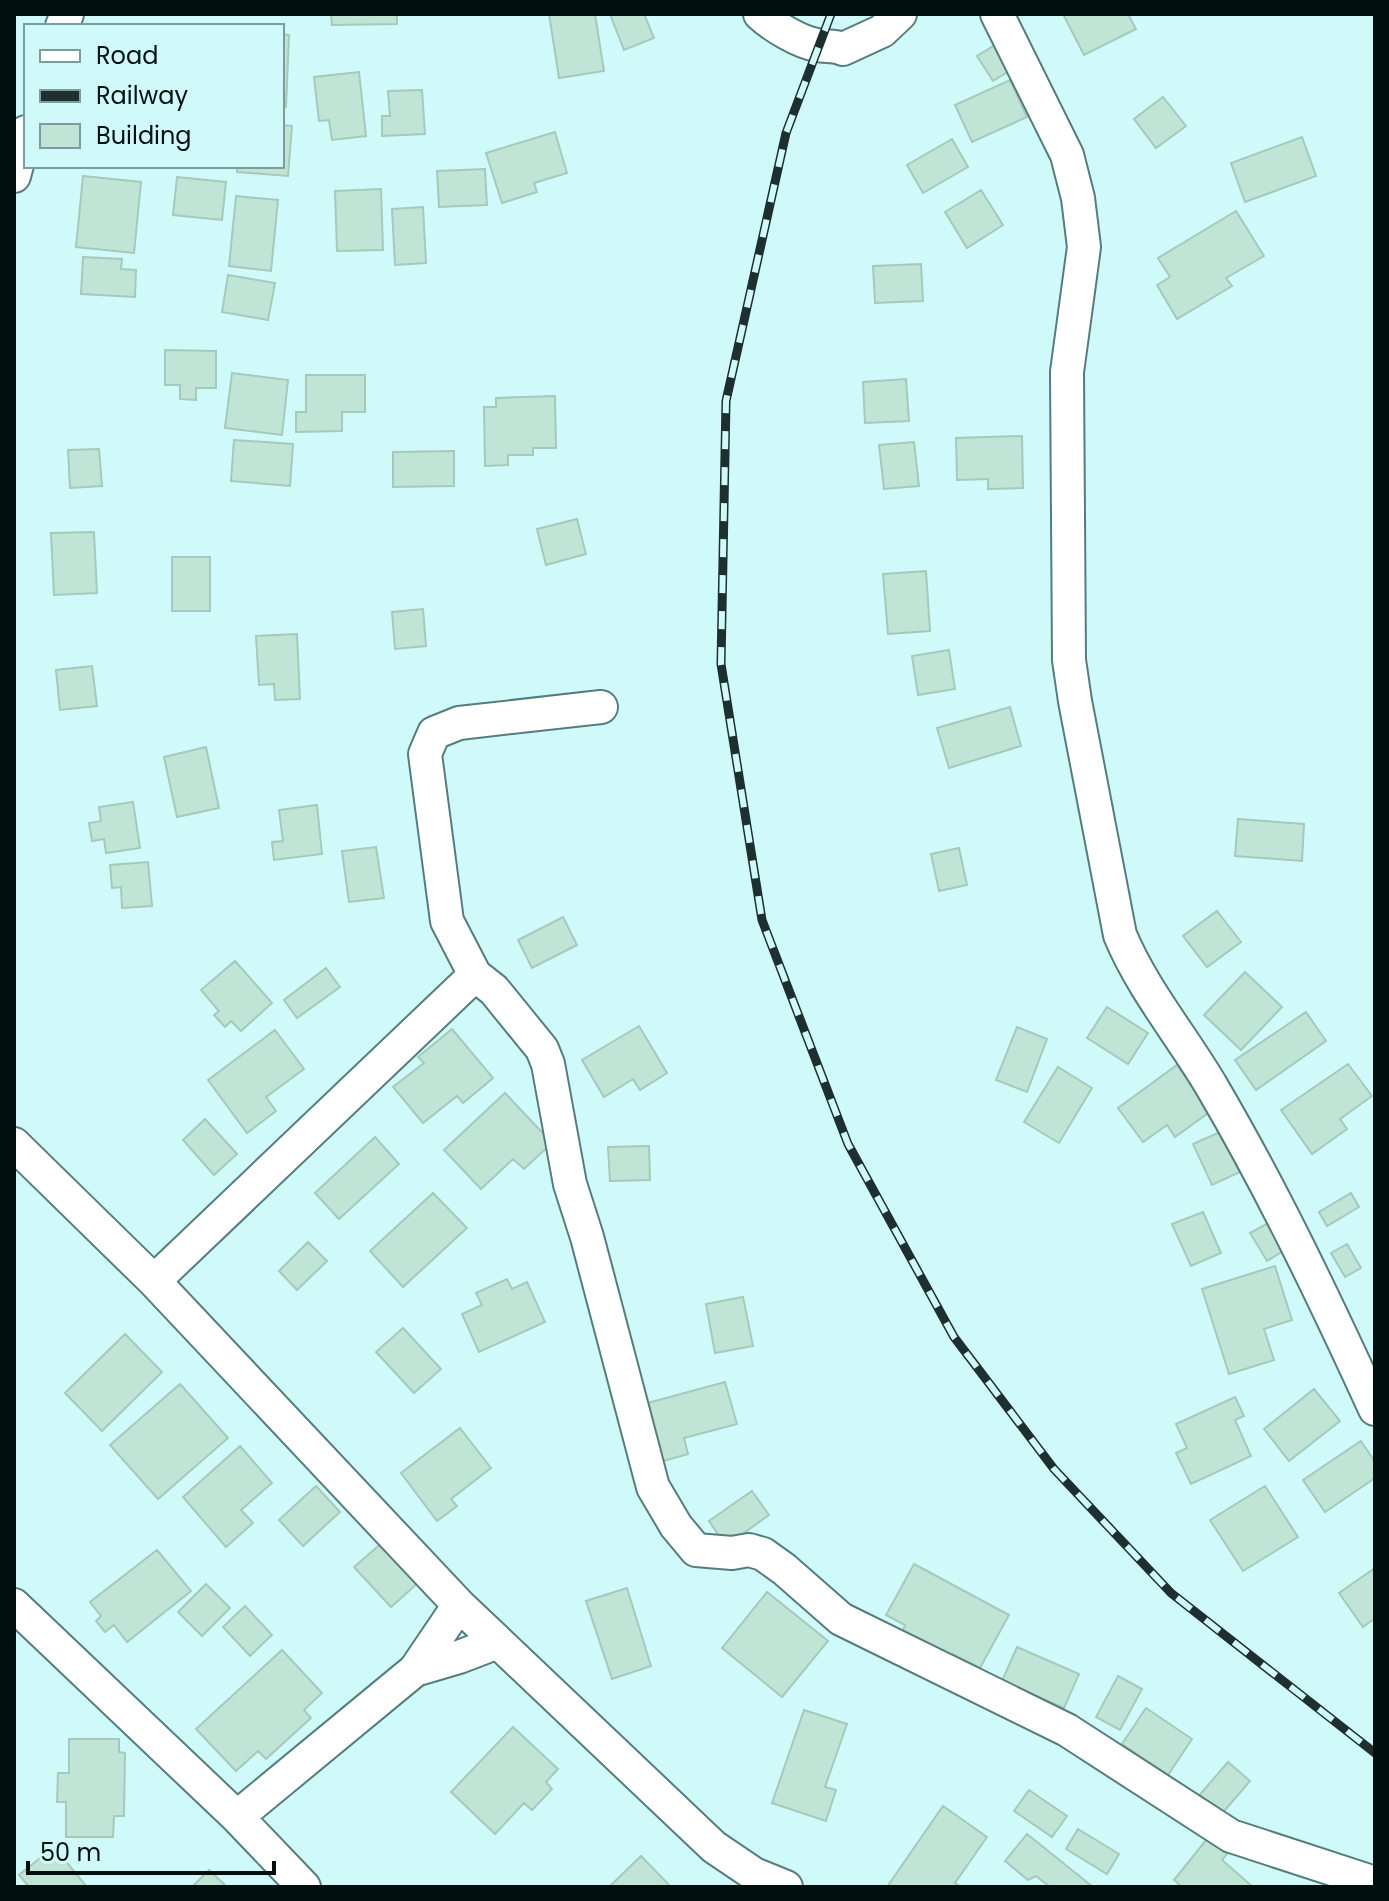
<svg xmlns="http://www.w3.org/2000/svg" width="1389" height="1901" font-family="Poppins,sans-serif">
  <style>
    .building { fill: #c0e5d6; stroke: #a5c9ba; stroke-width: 2 }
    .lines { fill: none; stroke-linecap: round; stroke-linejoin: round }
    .minor-casing { stroke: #567d7d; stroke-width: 36 }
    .minor { stroke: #fff; stroke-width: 32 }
    .rail-casing { stroke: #1e2f2f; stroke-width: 9 }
    .rail { stroke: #d0fafa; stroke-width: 6; stroke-dasharray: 18; stroke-linecap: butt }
  </style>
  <rect width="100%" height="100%" fill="#d0fafa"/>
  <path class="building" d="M331,14H397V24L332,25Z
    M549,14H595L604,71L559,78Z
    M610,14H644L654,38L624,50Z
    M1063,14H1128L1136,29L1084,55Z
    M282,34L289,35L286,107H282Z
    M1006,38L1022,63L993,81L977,56Z
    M359,72L366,136L332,140L329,120L319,121L314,77Z
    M1010,80L1027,117L972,142L955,105Z
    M422,90L425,134L382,136V116H390L388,91Z
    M1163,97L1186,126L1156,148L1134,119Z
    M282,125L292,126L288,176L237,172V166H282Z
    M555,132L567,173L534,183L537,192L502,203L486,153Z
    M1302,137L1316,176L1245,202L1231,163Z
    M952,139L968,167L923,193L907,165Z
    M485,169L487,205L439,207L437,171Z
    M83,176L141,182L134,253L76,247Z
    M177,177L226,182L222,220L173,215Z
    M381,189L383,250L337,251L335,191Z
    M981,190L1003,225L967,248L945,212Z
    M236,196L278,200L271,271L229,266Z
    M423,207L426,263L395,265L392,209Z
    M1236,211L1264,256L1226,278L1232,286L1177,319L1157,285L1170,277L1158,258Z
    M83,257L122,259L121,269L136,270L135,297L81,294Z
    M921,264L923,301L875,303L873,266Z
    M228,275L275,283L268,320L222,312Z
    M165,350L216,351V388H196V400L180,399V385H165Z
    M232,373L288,380L282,435L225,428Z
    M306,375H365V412H342V431L296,432V412H306Z
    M906,379L909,421L865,423L863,382Z
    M555,396L556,448H533V455H508V465L485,466L484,407H496V398Z
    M1022,436L1023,488L988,489V479L957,480L956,438Z
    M234,440L293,444L290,486L231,481Z
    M914,442L919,486L884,489L879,445Z
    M99,449L102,486L70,488L68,450Z
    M454,451V486L393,487V452Z
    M577,519L586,554L546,565L537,529Z
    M94,532L97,593L54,595L51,533Z
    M172,557H210V611H172Z
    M926,571L930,631L888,634L883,574Z
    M423,609L426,646L395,649L392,612Z
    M297,634L300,699L275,700L274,684L259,685L256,636Z
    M949,650L955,689L918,695L912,656Z
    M92,666L97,706L60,710L56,670Z
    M1010,707L1021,746L949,768L937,728Z
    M206,747L219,808L177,817L164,757Z
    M133,802L140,848L106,853L104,839L92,841L89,823L101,821L99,807Z
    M317,805L322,854L274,860L272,842L283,841L279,810Z
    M1238,819L1304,824L1302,861L1235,856Z
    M376,847L384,898L349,902L342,851Z
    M959,848L967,885L939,891L931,854Z
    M148,862L152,906L122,908L121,887L112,888L110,865Z
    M1217,911L1241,942L1207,967L1183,936Z
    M563,917L577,945L532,968L518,940Z
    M235,961L272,1003L241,1031L231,1021L225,1027L214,1015L219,1011L201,990Z
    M326,968L340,987L297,1018L284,1000Z
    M1245,972L1282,1007L1241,1050L1204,1015Z
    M1107,1007L1148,1033L1128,1064L1087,1038Z
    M1306,1012L1326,1041L1256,1090L1235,1060Z
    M639,1026L667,1073L640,1090L633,1079L604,1097L582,1060Z
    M1017,1027L1047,1039L1027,1092L996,1080Z
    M452,1029L493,1078L463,1103L457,1096L423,1123L393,1087L424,1063L418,1057Z
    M275,1030L304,1069L266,1097L276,1111L247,1133L208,1080Z
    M1348,1064L1372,1096L1340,1119L1347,1129L1312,1154L1281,1110Z
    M1177,1065L1211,1111L1175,1137L1167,1125L1143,1142L1118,1108Z
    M1058,1067L1092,1088L1059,1143L1024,1122Z
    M505,1093L552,1143L524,1169L513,1159L481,1189L444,1150Z
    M205,1119L237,1154L214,1175L183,1140Z
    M1220,1132L1240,1172L1212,1185L1193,1144Z
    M375,1137L399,1164L339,1219L315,1193Z
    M649,1146L650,1180L610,1181L608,1147Z
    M433,1193L467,1228L403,1287L370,1251Z
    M1351,1193L1359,1207L1327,1226L1319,1212Z
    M1203,1212L1221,1253L1191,1266L1172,1224Z
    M1274,1220L1290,1247L1267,1261L1250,1233Z
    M308,1242L327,1261L297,1290L279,1271Z
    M1347,1244L1361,1268L1345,1277L1331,1253Z
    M1275,1266L1292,1320L1264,1329L1274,1360L1229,1374L1202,1289Z
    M507,1279L512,1289L527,1282L545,1322L479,1352L462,1314L482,1305L476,1293Z
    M743,1297L753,1346L715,1353L706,1304Z
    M403,1328L441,1369L414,1393L376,1352Z
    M125,1334L162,1372L102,1431L65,1393Z
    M725,1382L737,1424L684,1438L688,1454L660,1462L644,1404Z
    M180,1384L228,1438L158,1499L110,1445Z
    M1314,1389L1340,1421L1289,1461L1264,1429Z
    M1235,1397L1244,1416L1235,1420L1251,1456L1191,1484L1176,1453L1187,1448L1176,1424Z
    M460,1428L491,1468L451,1499L457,1506L437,1521L401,1473Z
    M1361,1441L1375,1462V1478L1325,1512L1303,1480Z
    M240,1446L272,1483L241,1510L253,1523L226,1547L183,1497Z
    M316,1486L340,1512L303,1546L279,1520Z
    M1265,1486L1298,1537L1243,1571L1210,1520Z
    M752,1491L769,1515L726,1546L709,1521Z
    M383,1542L419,1582L391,1607L354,1567Z
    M157,1550L191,1591L127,1642L114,1625L105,1632L96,1621L101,1616L90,1602Z
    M914,1564L1009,1615L980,1668L953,1654L949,1661L901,1635L905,1625L886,1615Z
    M1375,1568V1618L1363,1627L1339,1593Z
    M206,1584L230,1608L202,1636L178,1612Z
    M627,1588L651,1666L612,1679L586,1601Z
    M767,1592L828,1641L782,1697L722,1648Z
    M245,1606L272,1635L250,1656L223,1627Z
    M1017,1647L1079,1674L1064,1708L1002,1681Z
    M282,1650L322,1693L304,1710L311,1718L266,1759L258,1751L236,1771L196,1729Z
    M1118,1676L1142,1689L1120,1730L1096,1717Z
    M1146,1708L1192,1739L1168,1775L1122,1744Z
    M804,1710L847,1724L825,1787L836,1790L826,1821L772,1803Z
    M513,1727L558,1769L546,1782L552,1789L532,1810L524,1803L495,1834L451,1792Z
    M69,1739H119V1752L125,1753L124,1816H114L113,1837H66V1802H57L58,1773H69Z
    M1228,1762L1250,1781L1219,1817L1197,1798Z
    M1029,1790L1067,1816L1052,1837L1014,1811Z
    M943,1806L987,1837L955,1883L961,1887H887Z
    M1078,1829L1119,1854L1107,1874L1066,1849Z
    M1027,1834L1093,1887H1050L1036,1876L1028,1880L1005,1861Z
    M1207,1839L1227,1854L1222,1860L1253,1887H1182L1174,1880Z
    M54,1847L87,1887H29L19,1875Z
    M641,1856L671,1887H609Z
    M209,1870L227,1887H192Z"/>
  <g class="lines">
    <g class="minor-casing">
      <path id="minor" d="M760,14C773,26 799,42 817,45C826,47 833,45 843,49L882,31L900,14
        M997,14L1067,155L1078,198L1084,247L1067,372L1069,660L1075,701L1120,935C1143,990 1182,1036 1212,1087C1273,1191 1325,1300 1375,1409
        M62,26L67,14
        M14,176L26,132
        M601,707L459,723L434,733L425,754L447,921L475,975L494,990L542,1049L548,1064L570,1184L587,1237L653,1487L676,1526L696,1550L732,1553L749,1550L763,1554L784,1569L841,1619L1067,1730L1231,1836L1375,1883
        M14,1144L154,1281L459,1605L714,1847L754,1874L786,1887
        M154,1281L475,975
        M14,1605L237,1817L304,1887
        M415,1670L459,1657L498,1642
        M237,1817L415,1670L459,1605"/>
    </g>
    <use href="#minor" class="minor"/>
    <g class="rail-casing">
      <path id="rail" d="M831,14L786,133L726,401L721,664L762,920L848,1144L954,1337L1054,1469L1171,1593L1375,1753"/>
    </g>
    <use href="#rail" class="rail"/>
  </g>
  <rect width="1389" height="1901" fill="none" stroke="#020f0f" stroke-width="32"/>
  <rect x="24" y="24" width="260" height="144" fill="#d0fafa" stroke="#7e9c9c" stroke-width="2"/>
  <rect x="40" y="50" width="40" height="12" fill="#ffffff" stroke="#7e9c9c" stroke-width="2"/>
  <text x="96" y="64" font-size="24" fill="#020f0f">Road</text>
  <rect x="40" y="90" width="40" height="12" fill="#1e2f2f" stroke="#7e9c9c" stroke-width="2"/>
  <text x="96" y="104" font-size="24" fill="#020f0f">Railway</text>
  <rect x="40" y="124" width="40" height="24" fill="#c0e5d6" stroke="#7e9c9c" stroke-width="2"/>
  <text x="96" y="144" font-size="24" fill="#020f0f">Building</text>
  <path d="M28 1861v12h246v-12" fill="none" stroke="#020f0f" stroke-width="4"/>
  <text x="40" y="1861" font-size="24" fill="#020f0f" stroke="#d0fafa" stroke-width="6" paint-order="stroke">50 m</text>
</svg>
